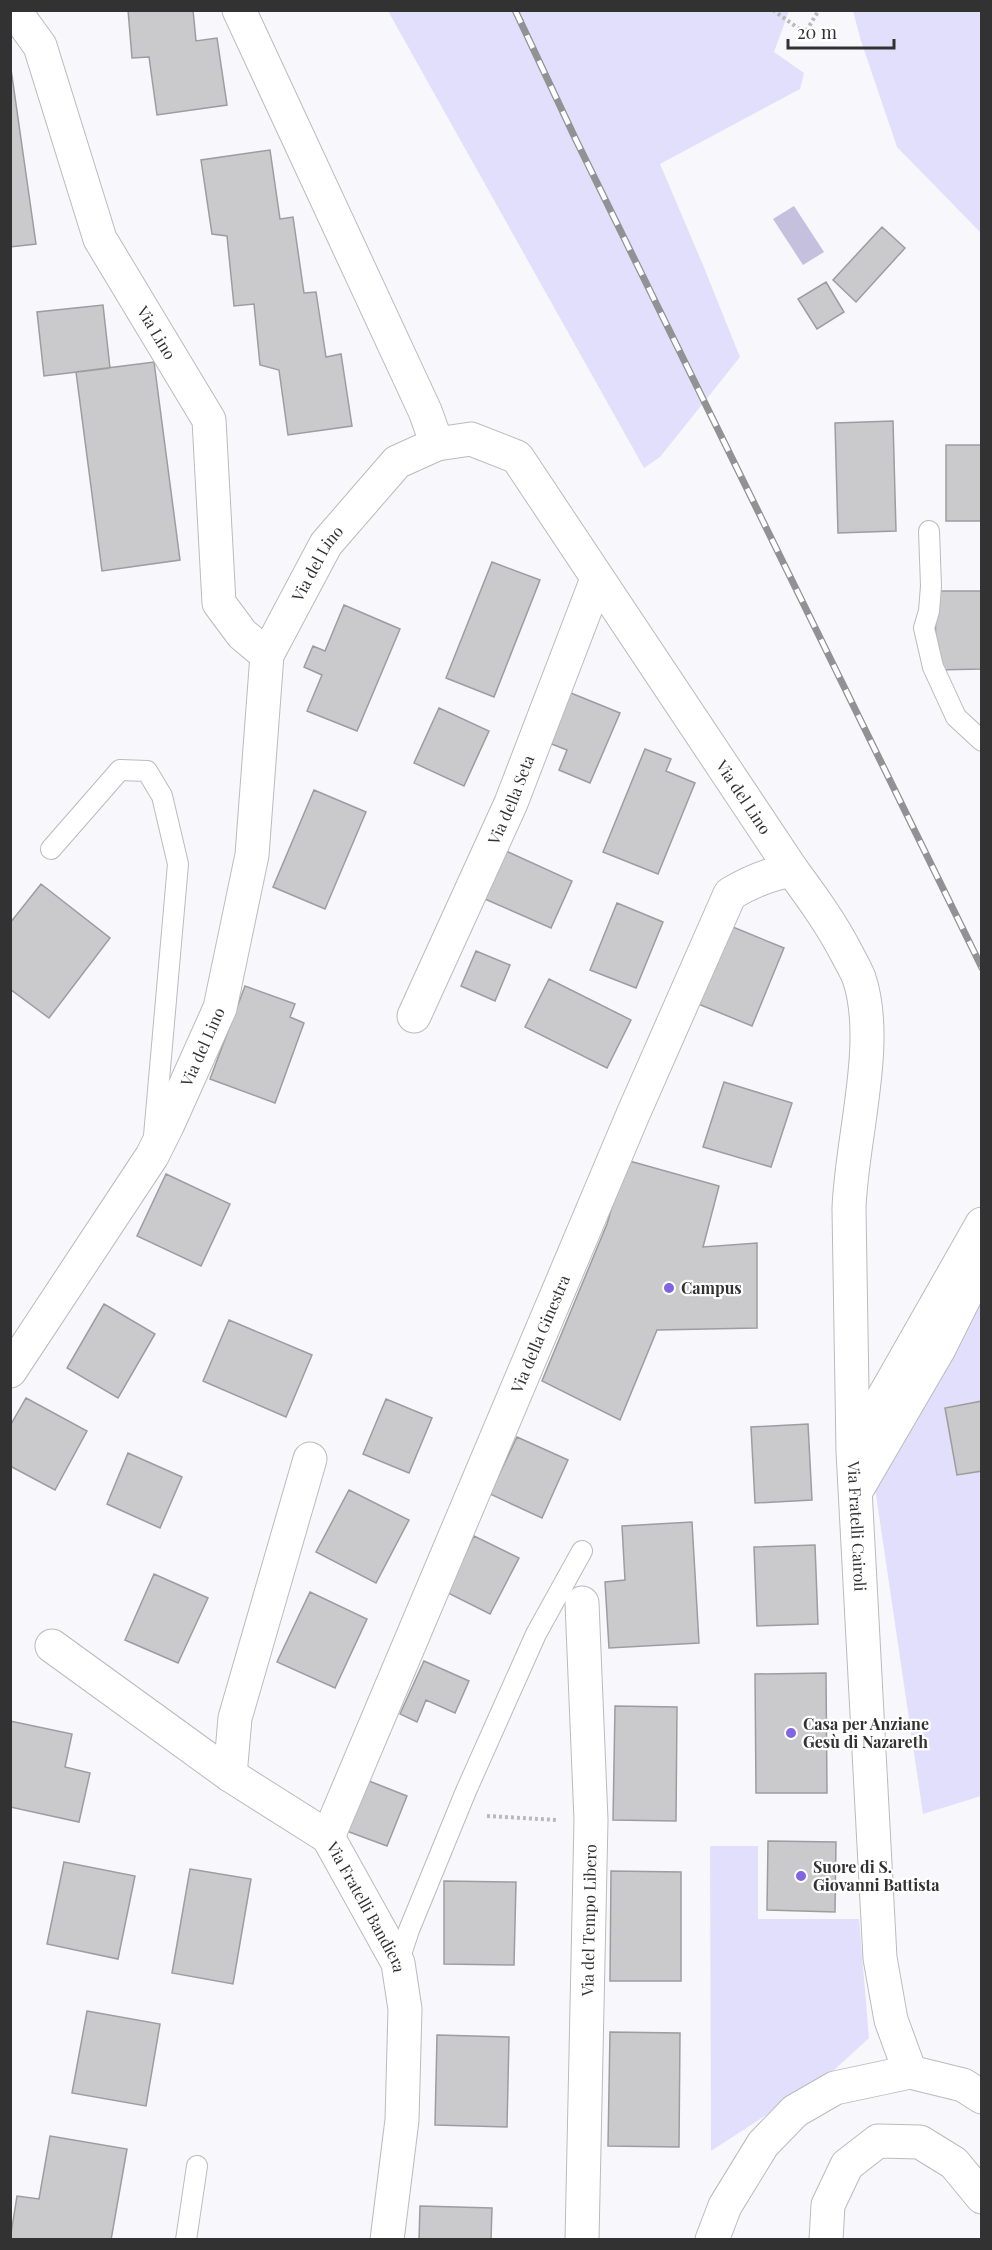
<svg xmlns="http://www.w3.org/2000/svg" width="992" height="2250" font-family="'Playfair Display',serif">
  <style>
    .green { fill: #e2dffc }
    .water { fill: #c4c0de }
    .building { fill: #cac9cc; stroke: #9d9da0; stroke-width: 1.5 }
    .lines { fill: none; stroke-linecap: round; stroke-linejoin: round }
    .service-casing { stroke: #bbbabd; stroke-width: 22 }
    .pedestrian-casing { stroke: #bbbabd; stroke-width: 32 }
    .minor-casing { stroke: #bbbabd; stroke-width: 35 }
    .secondary-casing { stroke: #bbbabd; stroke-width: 35 }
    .path { stroke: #bababd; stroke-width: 4; stroke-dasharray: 3 3; stroke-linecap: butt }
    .service { stroke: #fff; stroke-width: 20 }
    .pedestrian { stroke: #fff; stroke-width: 30 }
    .minor { stroke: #fff; stroke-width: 33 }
    .secondary { stroke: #fff; stroke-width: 33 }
    .rail-casing { stroke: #929194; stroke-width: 7 }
    .rail { stroke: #fff; stroke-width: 4.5; stroke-dasharray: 14; stroke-linecap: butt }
    .poi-dot { fill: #8164df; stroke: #fff; stroke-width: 2 }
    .labels { text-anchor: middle; stroke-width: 4.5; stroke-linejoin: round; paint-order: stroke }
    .street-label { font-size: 16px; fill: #323233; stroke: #fff }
    .poi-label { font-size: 16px; font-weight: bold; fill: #323233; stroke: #fff; text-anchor: start }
  </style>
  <rect width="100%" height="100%" fill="#f8f7fb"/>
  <path class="green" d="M388,11H789L774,52L804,73L800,89L660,164L703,265L740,357L660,457L644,468Z
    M853,11H981V233L897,147L861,41Z
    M981,1266V1796L923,1814L874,1481Z
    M710,1846H758V1919H859L869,2038L832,2072L711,2151Z"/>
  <path class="water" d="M794,206L824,252L803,265L773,219Z"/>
  <path class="building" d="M128,10H193L196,41L217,38L227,105L157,115L149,57L132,58Z
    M10,62L36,244L10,247Z
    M270,150L280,219L293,217L304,293L316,292L326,357L341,354L352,426L288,435L279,370L260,365L254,304L234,306L227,236L212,234L201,160Z
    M882,227L905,248L856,302L833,280Z
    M826,282L844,312L817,329L798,299Z
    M103,305L110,368L44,376L37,312Z
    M154,362L180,560L102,571L76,372Z
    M893,421L896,531L838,533L835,423Z
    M946,445H982V521H946Z
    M492,562L540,580L494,697L446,678Z
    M935,591H982V669L936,670Z
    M344,605L400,629L357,731L307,711L322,675L304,667L313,646L325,651Z
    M566,691L620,713L590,783L559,770L567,750L544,741Z
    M439,708L489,731L464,786L414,763Z
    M645,749L671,759L666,771L695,783L658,874L603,852Z
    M314,790L366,812L325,909L273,887Z
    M506,851L572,881L551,928L485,899Z
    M41,884L110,938L49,1018L10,989V923Z
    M617,903L663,922L636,988L590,970Z
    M728,925L784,948L752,1026L696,1003Z
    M476,951L510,965L495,1001L461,986Z
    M549,979L631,1020L607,1068L525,1027Z
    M245,986L295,1004L290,1017L304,1023L275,1103L210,1079Z
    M724,1082L792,1103L771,1167L703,1147Z
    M626,1160L719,1186L703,1247L757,1243V1328L657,1330L620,1420L542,1381L607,1224Z
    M166,1174L230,1204L201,1266L137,1236Z
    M104,1304L155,1334L118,1398L67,1368Z
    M229,1320L312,1355L286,1417L203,1381Z
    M26,1398L87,1431L55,1490L10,1466V1426Z
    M386,1399L432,1418L409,1473L363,1454Z
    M982,1401V1471L957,1475L945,1408Z
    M808,1424L812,1500L755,1503L751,1427Z
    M517,1437L568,1460L542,1518L490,1494Z
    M128,1453L182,1477L160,1528L107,1504Z
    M349,1490L409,1520L376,1583L316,1552Z
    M692,1522L699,1643L609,1648L605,1582L625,1580L622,1526Z
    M474,1536L519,1558L490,1614L446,1592Z
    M815,1545L818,1624L757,1626L754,1547Z
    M154,1574L208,1598L178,1663L125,1640Z
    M310,1592L367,1619L335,1688L277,1662Z
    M424,1661L469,1681L455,1713L426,1700L417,1722L400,1714Z
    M826,1673L827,1793H756L755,1674Z
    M615,1706L677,1707L676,1821L613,1820Z
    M10,1721L72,1734L65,1767L90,1773L79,1822L10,1807Z
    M364,1779L407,1796L387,1846L344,1830Z
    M768,1841L836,1842L835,1912L767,1910Z
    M64,1862L135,1876L118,1959L47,1944Z
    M190,1869L251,1879L233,1984L172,1973Z
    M611,1871L681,1872V1981H610Z
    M444,1881L516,1882L514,1965L444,1964Z
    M87,2011L160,2024L146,2106L72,2093Z
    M610,2032L680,2033L679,2147L608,2146Z
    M437,2035L509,2037L507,2127L435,2125Z
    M50,2136L127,2149L111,2240H10L17,2196L39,2199Z
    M420,2206L492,2208L491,2240H419Z"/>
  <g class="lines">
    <g class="service-casing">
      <path id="service" d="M929,531L931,586L929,611L924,628L933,667L956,717L982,741
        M51,849L120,770L147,771L162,796L178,864L154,1136
        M398,1963L409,1930L466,1791L536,1634L582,1551
        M186,2240L197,2166"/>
    </g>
    <g class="pedestrian-casing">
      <path id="pedestrian" d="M856,1494L940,1350L982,1266"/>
    </g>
    <g class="minor-casing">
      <g id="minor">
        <path id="s1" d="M14,10L40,46L100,239L209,420L219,603L242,634L267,655"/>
        <path d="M239,10L425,411L437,444"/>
        <path id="s2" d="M414,1016L511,803L597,579"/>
        <path id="s3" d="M10,1371L152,1156L168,1124L220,1008L252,855L267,655L326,544L397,462L437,444L471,439L517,457L792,870C812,897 831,923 847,954C851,962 856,970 859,978C881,1043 851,1140 849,1209L853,1451L880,1958L891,2020L910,2072"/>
        <path d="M854,1449L982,1224"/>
        <path id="s4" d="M52,1646L230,1775L328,1837L398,1963L405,2009L402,2120L387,2240"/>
        <path d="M230,1775L235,1718L310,1459"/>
        <path id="s5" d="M328,1837L634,1112L730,894C750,882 769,874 792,870"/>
        <path id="s6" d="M582,2240L591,1820L582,1603"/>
        <path d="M712,2240L725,2206L763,2144L795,2111L835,2088L910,2072L963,2085L982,2097"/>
      </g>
    </g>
    <g class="secondary-casing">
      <path id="secondary" d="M826,2240L828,2205L847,2165L878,2141L920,2142L954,2163L982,2197"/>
    </g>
    <path class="path" d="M773,10L805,33L819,10
      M487,1816L557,1820"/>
    <use href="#service" class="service"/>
    <use href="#pedestrian" class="pedestrian"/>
    <use href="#minor" class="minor"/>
    <use href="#secondary" class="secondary"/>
    <g class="rail-casing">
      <path id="rail" d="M515,10L576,140L982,968"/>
    </g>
    <use href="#rail" class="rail"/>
  </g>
  <g class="poi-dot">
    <circle cx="669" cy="1288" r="6"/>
    <circle cx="791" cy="1733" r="6"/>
    <circle cx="801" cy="1876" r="6"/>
  </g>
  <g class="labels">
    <g class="street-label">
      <text dy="6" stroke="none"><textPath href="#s1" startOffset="356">Via Lino</textPath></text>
      <text dy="6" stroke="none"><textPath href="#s3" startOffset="882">Via del Lino</textPath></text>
      <text dy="6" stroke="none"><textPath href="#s3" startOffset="1548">Via del Lino</textPath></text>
      <text dy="6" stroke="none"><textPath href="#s2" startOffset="237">Via della Seta</textPath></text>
      <text dy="6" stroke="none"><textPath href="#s3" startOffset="378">Via del Lino</textPath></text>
      <text dy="6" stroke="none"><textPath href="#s5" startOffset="546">Via della Ginestra</textPath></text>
      <text dy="6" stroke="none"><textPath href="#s3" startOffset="2313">Via Fratelli Cairoli</textPath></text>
      <text dy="6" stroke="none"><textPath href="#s4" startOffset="416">Via Fratelli Bandiera</textPath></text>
      <text dy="6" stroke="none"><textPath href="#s6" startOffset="320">Via del Tempo Libero</textPath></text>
    </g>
    <g class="poi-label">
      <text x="681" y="1294">Campus</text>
      <text x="803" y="1730">Casa per Anziane<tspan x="803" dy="18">Gesù di Nazareth</tspan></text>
      <text x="813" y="1873">Suore di S.<tspan x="813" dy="18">Giovanni Battista</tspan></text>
    </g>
  </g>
  <rect width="992" height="2250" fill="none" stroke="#323233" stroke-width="24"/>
  <path d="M788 39v9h106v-9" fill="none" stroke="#323233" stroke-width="3"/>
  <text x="797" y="39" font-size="18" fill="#323233" stroke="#ffffff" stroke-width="4.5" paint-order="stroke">20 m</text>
</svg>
